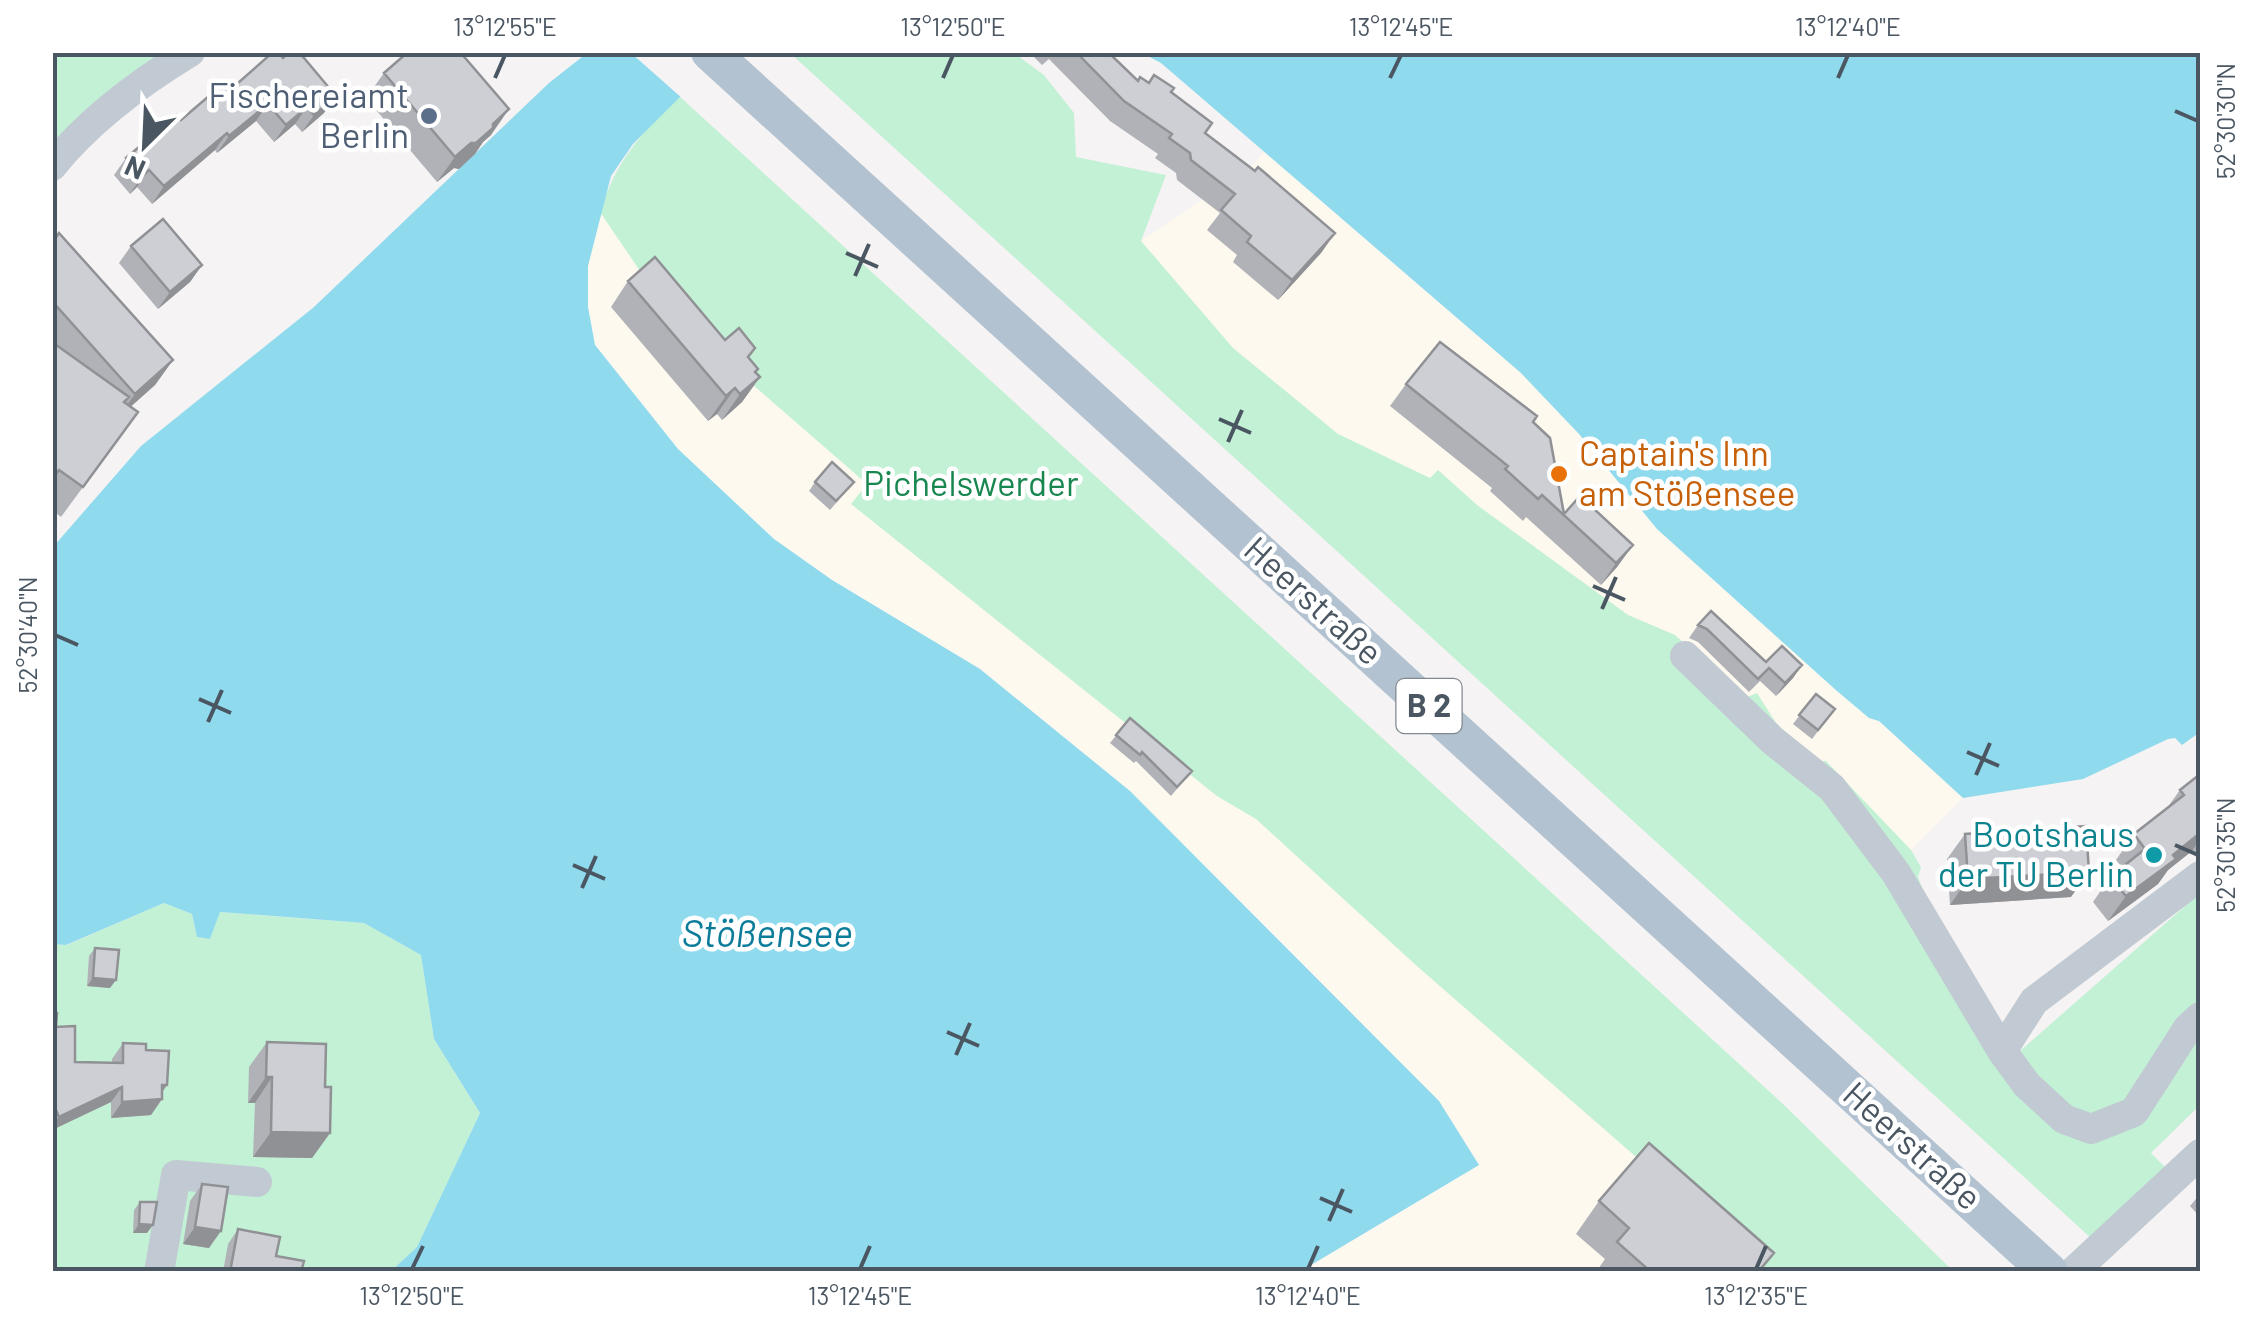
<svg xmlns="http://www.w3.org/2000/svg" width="2253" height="1324" font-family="Barlow,sans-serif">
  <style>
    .commercial { fill: #fdf9ef }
    .green { fill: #c3f1d5 }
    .water { fill: #90daee }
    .pier { fill: #f5f3f3 }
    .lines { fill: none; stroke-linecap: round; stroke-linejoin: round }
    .minor { stroke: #c1cad2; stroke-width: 30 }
    .major { stroke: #b3c2d1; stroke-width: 38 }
    .wall { fill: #b0b2b7 }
    .shaded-wall { fill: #909195 }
    .building { fill: #cdcfd5; stroke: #909195; stroke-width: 2.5 }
    .ticks { fill: none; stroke: #4a5661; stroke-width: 4 }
    .service-dot { fill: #5c6f8a; stroke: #fff; stroke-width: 4 }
    .food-dot { fill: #e8710a; stroke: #fff; stroke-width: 4 }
    .culture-dot { fill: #0f9aa8; stroke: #fff; stroke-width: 4 }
    .labels { text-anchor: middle; stroke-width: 9; stroke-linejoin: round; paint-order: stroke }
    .shield { fill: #fff; stroke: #808990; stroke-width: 2.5 }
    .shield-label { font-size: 32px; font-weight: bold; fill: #4a5661 }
    .service-label { font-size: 35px; fill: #4e5e75; stroke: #fff; text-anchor: end }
    .food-label { font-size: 35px; fill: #c56008; stroke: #fff; text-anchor: start }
    .park-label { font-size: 35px; fill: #17864f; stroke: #fff }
    .street-label { font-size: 35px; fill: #4a5661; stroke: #fff }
    .culture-label { font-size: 35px; fill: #0d838f; stroke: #fff; text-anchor: end }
    .water-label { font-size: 38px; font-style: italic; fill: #0c7c9b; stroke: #fff }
    .neatline { fill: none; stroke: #4a5661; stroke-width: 4 }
    .ticks-label { font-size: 25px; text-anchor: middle; fill: #4a5661 }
  </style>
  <rect width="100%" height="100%" fill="#f5f3f3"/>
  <path class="commercial" d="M1264,152L1521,373L1579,434L1657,529L1837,691L1869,718L1879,721L1963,798L1911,850L1826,762L1812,761L1675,635L1628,615L1477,505L1438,470L1430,479L1338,434L1233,348L1141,241L1203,199H1224Z
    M600,212L640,271L745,378L867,484L852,504L1217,796L1256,819L1418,967L1767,1271H1301L1479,1165L1439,1101L1130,791L980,669L832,580L774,539L678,449L595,345L588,307V266Z"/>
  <path class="green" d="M53,53H162L53,147Z
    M790,53H1014L1044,75L1074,113L1076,157L1166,175L1141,241L1233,348L1338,434L1430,478L1438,470L1477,505L1628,615L1675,635L1745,698L1757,693L1776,723L1812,761H1826L1911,850L1921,867L1918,877L1937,928L2020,1051L2200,893V1105L2151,1153L2166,1168L2091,1238Z
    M679,96L1783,1104L1953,1271H1767L1418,967L1256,819L1217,796L851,504L867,484L745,378L640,271L600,212C618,157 640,136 679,96Z
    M164,903L192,914L197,937L210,939L219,912L364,923L421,955L434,1039L480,1113L417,1247L391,1271H53L52,944L67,945Z"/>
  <path class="water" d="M587,53H724L633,144L611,176L588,266V307L595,345L678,449L774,539L832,580L980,669L1130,791L1439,1101L1479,1165L1301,1271H391L417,1247L480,1113L434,1039L421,955L364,923L220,912L210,939L197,937L192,914L164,903L66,945L53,944V547L141,446L314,307L549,83Z
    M1142,53H2200V732L2182,745L2175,738L2168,739L2083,779L1963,798L1879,721L1869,718L1837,691L1657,529L1579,434L1521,373L1161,63Z"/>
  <path class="pier" d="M729,52L683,99L631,53Z"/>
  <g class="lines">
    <path class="minor" d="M52,166C90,119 139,83 190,52
      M1685,656L1772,740L1832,788L1896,873L2002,1051L2027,1085L2064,1119L2091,1129L2134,1112L2188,1028L2200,1017
      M2002,1051L2034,1001L2200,876
      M159,1272L176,1175L257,1182
      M2073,1272L2200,1154"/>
    <path class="major" d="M710,52L2049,1272"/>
  </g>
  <path class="wall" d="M273,52L324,113L302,132L295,124L274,142L256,121L217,153L215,150L152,204L137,187L130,194L114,175L126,158L181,120L229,91Z
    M1029,52H1108L1138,81L1149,83L1171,92L1205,133L1335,233L1321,253L1278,300L1233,262L1237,255L1207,230L1220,213L1177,180L1176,173L1155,158L1158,154L1110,121L1049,59L1042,65Z
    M384,73L491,135L483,142L475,154L459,169L454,168L437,182L366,98Z
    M52,243L173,360L155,385L130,407L138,412L61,517L52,510Z
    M131,246L202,265L190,282L158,309L119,263Z
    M628,281L725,340L748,357L755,372L760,377L742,402L722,420L717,414L708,421L611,307Z
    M1406,384L1533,422L1564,514L1633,545L1617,567L1601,585L1526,517L1523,521L1490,491L1492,488L1390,406Z
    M815,482H854L830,510L809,491Z
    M1698,625L1766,662L1802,665L1793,678L1776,696L1760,681L1749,692L1698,642L1689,638Z
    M1816,694L1835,709L1812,739L1793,724Z
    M1130,718L1192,771L1171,796L1136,761L1134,763L1110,743Z
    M2200,774V858H2197L2192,851L2168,870L2158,884L2108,921L2093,902L2110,877L2122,867L2116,860L2134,834L2167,808L2180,790Z
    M1965,834L2071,897L1950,905L1947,859Z
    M95,948L110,988L87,986L89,956Z
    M52,1013L56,1027L75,1062L112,1063V1059L123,1043L146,1050L162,1092V1099L151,1115L111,1118V1102L52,1130Z
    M267,1042L325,1087L330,1133L312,1158L253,1157L255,1103H248L249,1067Z
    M202,1184L209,1248L183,1244L190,1201Z
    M2200,1194V1217L2190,1206Z
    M1599,1201L1761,1272H1596L1605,1259L1576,1234Z
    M140,1202L147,1233H133L134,1210Z
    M238,1229L276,1256L301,1272H223L228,1244Z"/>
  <path class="shaded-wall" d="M336,96L324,113L302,132L314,115Z
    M268,104L256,121L217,153L229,136Z
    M307,107L295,124L274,142L286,125Z
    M509,109L491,135L483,142L475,154L459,169L454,168L437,182L455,157Z
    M227,133L215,150L152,204L164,186Z
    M149,170L137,187L130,194L142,176Z
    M1335,233L1321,253L1278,300L1292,280Z
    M202,265L190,282L158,309L170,292Z
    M173,360L155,385L117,419L135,394Z
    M760,377L742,402L722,420L740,394Z
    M735,388L717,414L708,421L726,396Z
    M1633,545L1617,567L1601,585L1616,563Z
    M1802,665L1793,678L1776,696L1785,683Z
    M2200,833V839L2192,851L2168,870L2158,884L2108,921L2126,896Z
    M2089,872L2071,897L1950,905L1968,879Z
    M93,978L116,980L110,988L87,986Z
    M266,1077H272L255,1103H248Z
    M162,1085H167L157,1100L162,1099L151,1115L111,1118L122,1102Z
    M122,1087L111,1102L52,1130V1126L59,1117Z
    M271,1132L330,1133L312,1158L253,1157Z
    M139,1224L153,1225L147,1233H133Z
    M195,1227L221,1231L209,1248L183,1244Z"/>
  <path class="building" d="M273,52H278L283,58L289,52H299L336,96L314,115L307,107L286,125L268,104L229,136L227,133L164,186L149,170L142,176L126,158L177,115L181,120L223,84L229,91Z
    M408,52H460L509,109L493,124V128L476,143H471L455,157L384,73Z
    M1076,52H1108L1138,81L1140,77L1149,83L1154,75L1174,88L1171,92L1212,123L1205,133L1255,171L1258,167L1335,233L1292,280L1247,242L1251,236L1221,210L1235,194L1191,160L1190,153L1169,138L1172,134L1124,101Z
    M163,219L202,265L170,292L131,246Z
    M59,233L173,360L135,394L52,301V243Z
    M655,257L725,340L739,328L755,348L748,357L758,369L755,372L760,377L740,394L735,388L726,396L628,281Z
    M52,342L129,397L124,402L138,412L83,487L59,470L52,479Z
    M1440,342L1537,416L1533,422L1550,438L1564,514L1580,496L1633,545L1616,563L1542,495L1538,499L1505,469L1508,466L1406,384Z
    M832,462L854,482L836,501L815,482Z
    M1711,611L1766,662L1782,646L1802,665L1785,683L1769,668L1758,679L1707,629L1698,625Z
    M1816,694L1835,709L1818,730L1799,715Z
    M1130,718L1192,771L1177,787L1142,752L1140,755L1116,735Z
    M2200,774V833L2173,855L2176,859L2126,896L2110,877L2145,849L2134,834L2184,795L2180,790Z
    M2086,826L2089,872L1968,879L1965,834Z
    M95,948L119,950L116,980L93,978Z
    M52,1013H57L56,1027L75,1026V1062L123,1063V1043L146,1044V1050L169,1051L167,1085H162V1099L122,1102V1087L59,1117L52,1101Z
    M267,1042L326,1044L325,1087H331L330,1133L271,1132L272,1077H266Z
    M1649,1143L1774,1253L1758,1272H1651L1617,1242L1629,1228L1599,1201Z
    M202,1184L228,1187L221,1231L195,1227Z
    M140,1202H157L153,1225L139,1224Z
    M238,1229L280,1237L276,1256L304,1261L301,1272H230Z"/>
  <path class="ticks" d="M495,78L505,55M943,78L953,55M1390,78L1401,55M1838,78L1848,55M2175,111L2198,121M846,253L878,267M855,276L869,244M1219,419L1251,433M1228,442L1242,410M1593,586L1625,600M1602,609L1616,577M55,635L78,645M199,699L231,713M208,722L222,690M1967,752L1999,766M1976,775L1990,743M2175,845L2198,855M573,865L605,879M582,888L596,856M947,1032L979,1046M956,1055L970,1023M1320,1198L1352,1212M1329,1221L1343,1189M412,1269L423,1246M860,1269L870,1246M1308,1269L1318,1246M1756,1269L1766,1246"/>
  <circle class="service-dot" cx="429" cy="116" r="10"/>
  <circle class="food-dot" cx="1559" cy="474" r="10"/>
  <circle class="culture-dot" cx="2154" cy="855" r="10"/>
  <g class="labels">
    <rect class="shield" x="1396.5" y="679" width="65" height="54" rx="8"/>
    <g class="shield-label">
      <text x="1429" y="717">B 2</text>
    </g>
    <g class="service-label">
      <text x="409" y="108">Fischereiamt<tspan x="409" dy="40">Berlin</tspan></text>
    </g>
    <g class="food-label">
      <text x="1579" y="466">Captain's Inn<tspan x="1579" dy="40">am Stößensee</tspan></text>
    </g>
    <g class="park-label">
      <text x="971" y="496">Pichelswerder</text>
    </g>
    <g class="street-label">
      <text transform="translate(1313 601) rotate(42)" y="12">Heerstraße</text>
      <text transform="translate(1912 1146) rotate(42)" y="12">Heerstraße</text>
    </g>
    <g class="culture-label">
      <text x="2134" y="847">Bootshaus<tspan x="2134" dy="40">der TU Berlin</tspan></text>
    </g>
    <g class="water-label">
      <text x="767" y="947">Stößensee</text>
    </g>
  </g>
  <rect width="2253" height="1324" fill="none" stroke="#ffffff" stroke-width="110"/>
  <g transform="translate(145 145) rotate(204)" stroke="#ffffff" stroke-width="8" paint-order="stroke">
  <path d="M0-8L18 38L0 25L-18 38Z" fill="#4a5661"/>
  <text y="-15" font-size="28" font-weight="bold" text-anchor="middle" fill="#4a5661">N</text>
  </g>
  <rect x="55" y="55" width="2143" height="1214" class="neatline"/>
  <g class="ticks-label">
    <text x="505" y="36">13°12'55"E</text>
    <text x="953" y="36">13°12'50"E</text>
    <text x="1401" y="36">13°12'45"E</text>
    <text x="1848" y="36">13°12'40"E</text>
    <text transform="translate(2226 121) rotate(-90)" y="9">52°30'30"N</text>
    <text transform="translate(28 635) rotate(-90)" y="9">52°30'40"N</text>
    <text transform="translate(2226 855) rotate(-90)" y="9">52°30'35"N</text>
    <text x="412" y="1305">13°12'50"E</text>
    <text x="860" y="1305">13°12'45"E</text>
    <text x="1308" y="1305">13°12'40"E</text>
    <text x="1756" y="1305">13°12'35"E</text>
  </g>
</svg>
